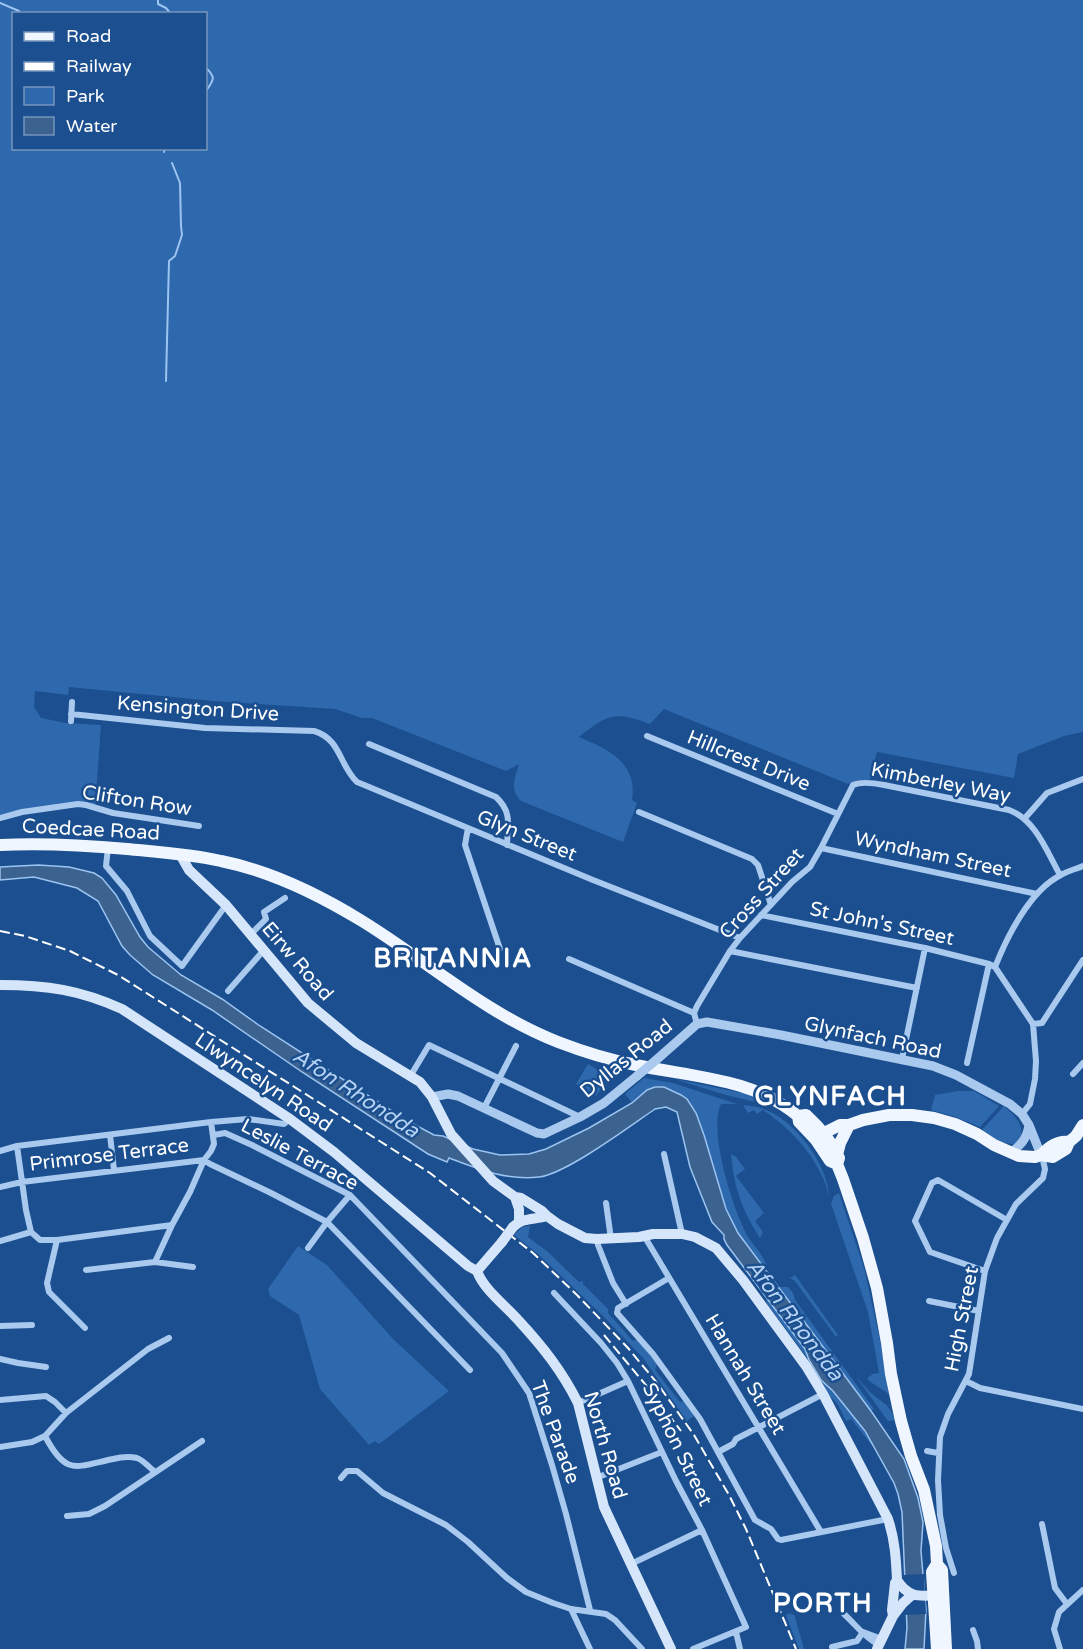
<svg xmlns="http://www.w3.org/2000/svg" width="1083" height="1649" font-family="'Varela Round',sans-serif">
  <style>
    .green { fill: #2e69ad; fill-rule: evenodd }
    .water { fill: #3c6290; stroke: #9cc4f0; stroke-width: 1.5 }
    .pier { fill: #1b4f8f }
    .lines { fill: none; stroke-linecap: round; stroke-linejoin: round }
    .stream { stroke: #9cc4f0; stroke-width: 2 }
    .minor { stroke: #a9c9ee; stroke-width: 6 }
    .tertiary { stroke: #a9c9ee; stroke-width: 9 }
    .secondary { stroke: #d6e6fa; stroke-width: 10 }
    .primary { stroke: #f0f6ff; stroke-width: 12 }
    .rail { stroke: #fff; stroke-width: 2; stroke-dasharray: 10 4.5; stroke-linecap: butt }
    .tertiary-bridge { stroke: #a9c9ee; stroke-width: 9 }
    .secondary-bridge { stroke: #d6e6fa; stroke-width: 10 }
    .labels { text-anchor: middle; stroke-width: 5; stroke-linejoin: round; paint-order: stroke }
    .street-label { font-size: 20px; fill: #fff; stroke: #1b4f8f }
    .water-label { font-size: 21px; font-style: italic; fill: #b5d3f5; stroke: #1b4f8f }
    .district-label { font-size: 26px; font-weight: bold; letter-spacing: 1.5px; fill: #fff; stroke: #1b4f8f }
  </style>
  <rect width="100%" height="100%" fill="#1b4f8f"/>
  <path class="green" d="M0,0H1083V732L1064,736L1018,754L1014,778L877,752L870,780H857L848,784L664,709L650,724C615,711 608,714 579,737C608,749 638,763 632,800L637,803L623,842L521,801C509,789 515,778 519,764L506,771L372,718H362L335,709L213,701L69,687L68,695L35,691L34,707L41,718L66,723L101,725L95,808L86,805L0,818ZM14,14H206V148H14Z
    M588,1064L609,1077L596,1096L576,1084Z
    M644,1078L673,1083L737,1104H721C708,1131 733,1209 747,1235C753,1246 768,1259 767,1271L738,1233L726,1209L704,1135L696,1113L647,1090L632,1103L625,1094Z
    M674,1079L747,1094L768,1105L726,1095Z
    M958,1091H974L999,1106L980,1127L953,1116L931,1110L935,1095Z
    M743,1105C749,1106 755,1106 761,1108C793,1118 828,1163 829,1197C827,1189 825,1181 821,1174C808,1147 787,1126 763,1110L757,1114L754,1110L748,1113Z
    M1004,1106C1017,1118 1026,1126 1019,1143C1005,1147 993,1137 981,1131Z
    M731,1154L736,1157L745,1169L736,1176L764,1213L755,1221L763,1232L760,1238C742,1210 734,1188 731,1154Z
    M839,1193L864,1268L880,1340L889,1394L869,1381L867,1378L873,1374L879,1373L868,1312L831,1204L834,1196Z
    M530,1226L528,1237L548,1252L579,1282L583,1281V1284L608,1309V1313L633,1341L637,1339L657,1364L655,1370L680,1402L684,1401L694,1416L687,1421L643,1358L602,1315L538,1254L514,1235L522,1227Z
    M298,1246L327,1265L393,1339L449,1391L379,1444L375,1441L369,1445L320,1389L299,1315L270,1296L268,1289Z
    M795,1275L838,1335L836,1337L795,1281L790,1278Z
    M779,1287H788L793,1293L795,1300L874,1409L871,1411Z
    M766,1297L805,1349L809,1360L767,1304Z
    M857,1377C861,1382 865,1387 870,1392C882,1403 889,1403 895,1420L888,1421L857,1378Z
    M821,1380C844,1400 862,1427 878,1453L851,1419L846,1421L837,1403L829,1396Z
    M790,1613L792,1615L794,1614L804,1649H799L786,1615Z"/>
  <path class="water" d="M38,865L69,867L94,873L102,878L116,895L140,937L148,947L181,975L222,999L260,1026L406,1120L434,1135L443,1136L473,1149L500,1155L529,1154L546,1149L589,1128L632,1103L647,1090L655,1087H664L681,1095L687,1099L696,1113L704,1135L726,1209L738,1233L871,1411L904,1459L918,1498L923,1522L921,1551L926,1610L924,1649H905L907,1628L902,1512L898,1494L894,1483L865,1431L833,1391L821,1380L809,1360L805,1349L727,1245L724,1239V1235L712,1222L690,1167L677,1112L666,1107L655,1109C630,1126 566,1174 539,1177C507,1181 478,1169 449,1158L447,1162L428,1154L302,1072L212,1010L153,975L130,955L122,946L98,901L77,888L34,877L0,880V867Z"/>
  <path class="pier" d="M767,1271L779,1287L766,1297L755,1282Z
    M924,1574L926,1614L903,1615V1575Z"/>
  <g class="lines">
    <path class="stream" d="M158,0V4L166,8L171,14
      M0,3L19,11
      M206,68C216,77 214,80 206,91
      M164,152L165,148
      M166,381L169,261L175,256L182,235L181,226L180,183L172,163"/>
    <path class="minor" d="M71,714L205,728L314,731C341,739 339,765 357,782L593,880L740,938
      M71,721L72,702
      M647,736L838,814
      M369,744L496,797C512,812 508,824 507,845
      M639,812L752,859L758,865L771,905
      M0,818L22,812L78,804L86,805L113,813L199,826
      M1025,818L1047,793L1083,779
      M468,828L465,845L500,949
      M108,848L106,866L127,891L150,936L182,966L226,905
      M821,848L1037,894
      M761,915L925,948L989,964L995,967
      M251,934L266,919L264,912L285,898
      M730,951L917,988
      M569,959L694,1013
      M228,991L264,950
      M697,1024L694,1013L697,1006L730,951L740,938L792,882L810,867L821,848L853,785C862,781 874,783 884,785L1009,810C1036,820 1047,852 1060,875
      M1033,1024L1042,1023L1083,960
      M902,1059L925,948
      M967,1063L989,964
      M1073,1074L1083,1063
      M411,1075L429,1045L580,1117
      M484,1108L516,1046
      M1022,1114L1030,1104L1035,1079L1036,1061L1033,1024L995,967C1007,937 1030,890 1061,875C1068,871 1076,869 1083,866
      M110,1135L114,1170
      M214,1135L225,1133L252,1145L350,1195L502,1353L529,1393L552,1465L566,1514L590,1610
      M17,1146L26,1210L31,1232L40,1240H57L172,1225
      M0,1151L17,1146L211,1122L248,1119L284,1124L290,1119
      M664,1154L682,1234
      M0,1187L22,1182L204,1160L210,1164L269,1192L327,1222L470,1370
      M606,1203L611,1239
      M640,1237L646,1239L649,1244L821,1532
      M597,1239L598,1245L613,1283L626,1304
      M57,1240L47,1283L49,1292L85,1328
      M0,1241L31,1232
      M308,1248L327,1222L350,1195
      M155,1262L172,1225L190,1192L204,1160L211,1151L214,1144L211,1122
      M86,1270L155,1262L193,1267
      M985,1271L930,1252L915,1221L932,1183L938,1180L1007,1220
      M669,1278L618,1308L617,1313L653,1354L700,1419L755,1520L771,1529L778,1539L781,1540L888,1519
      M554,1293L601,1343L617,1363L628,1381L676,1481L702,1530L746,1627L693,1649
      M929,1301L979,1311
      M0,1326L32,1325
      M0,1359L18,1363L46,1367
      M966,1381L980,1388L1083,1409
      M0,1400L46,1396L55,1402L66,1413
      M578,1403L628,1381
      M45,1436C66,1476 75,1467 113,1459C121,1457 129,1456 137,1458C143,1460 150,1468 155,1472
      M0,1447L32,1442L45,1436L66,1413L148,1349L169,1338
      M927,1451L938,1453
      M718,1452L733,1444L736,1439L823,1394
      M341,1478L347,1471H357L383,1493L446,1525L468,1542L507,1578L526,1592L553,1603L571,1609L606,1614L615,1620L642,1649
      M596,1478L662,1452
      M67,1516L89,1514L105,1506L202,1441
      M1042,1524L1055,1588L1067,1604
      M631,1564L702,1530
      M954,1573L946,1548L940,1515L938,1480L940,1437L948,1414L969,1374L985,1271L997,1238L1016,1204L1043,1178L1045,1169L1042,1156
      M571,1609L590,1649
      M844,1614C856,1625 865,1638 879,1645
      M973,1630L977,1641L978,1649
      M736,1632L740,1649
      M863,1632L882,1639
      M833,1649L832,1647L857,1641L863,1632
      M1060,1649L1054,1629L1059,1612L1083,1590"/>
    <path class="tertiary" d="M655,1061L697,1024L707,1022L781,1035L933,1066L956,1075L1010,1104L1022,1114L1029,1125L1041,1155
      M432,1097L448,1094L458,1096L537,1133L544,1134L580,1117L604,1103L637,1076
      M1010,1153C1021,1145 1027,1139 1029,1125"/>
    <path class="secondary" d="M180,854L189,870L226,905L308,1003L356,1043L420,1082L432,1097L451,1134L493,1181L515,1197L521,1198L542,1211L547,1216L558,1224L585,1238L597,1239L639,1237L653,1234H682L695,1237L716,1248L743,1280L806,1366L823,1394L888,1519C895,1540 896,1559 897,1580L895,1583L892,1610L893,1616L877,1649
      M0,985C47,985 80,990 122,1009L290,1119L334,1152L468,1266L477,1271
      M515,1197L519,1209V1222
      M513,1227C523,1217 534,1220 547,1216
      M477,1271C484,1290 505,1305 519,1321C543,1347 562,1371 578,1403L604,1507L671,1649
      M477,1271L502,1242
      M897,1580C909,1599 920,1596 941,1595
      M893,1616L903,1603L912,1595"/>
    <path class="primary" d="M0,845C44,843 83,845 127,849C158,852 190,854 221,861C271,871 318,894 362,921C427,961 486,1014 558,1042C584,1052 610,1060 636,1065C692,1077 753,1078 798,1116L806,1115C819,1127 832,1142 839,1158L837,1164L843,1179L863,1238L877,1288L887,1343L891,1374L901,1421L911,1456L924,1490L936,1546L937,1564L942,1570L946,1649
      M798,1116L799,1122L816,1140L830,1161L837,1164
      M814,1138L840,1125H849L863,1120L889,1115H912L934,1118L955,1124L977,1134L994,1145L1019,1156L1035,1157L1041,1155L1053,1157L1066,1149L1069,1142L1076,1136L1083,1125
      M837,1155L840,1143L849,1125
      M1041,1155C1049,1147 1058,1140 1069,1142
      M937,1564L932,1572L937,1649"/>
    <path class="rail" d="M0,931L25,936L70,951L118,975L430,1173L533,1253L577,1295L628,1348L657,1383L694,1435L729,1495L746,1529L796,1649
      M604,1335L650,1390L681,1431"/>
    <path class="tertiary-bridge" d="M637,1076L655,1061"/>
    <path class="secondary-bridge" d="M502,1242L513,1227"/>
  </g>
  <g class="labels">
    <g class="street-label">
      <text transform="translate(198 708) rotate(4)" y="7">Kensington Drive</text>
      <text transform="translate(749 760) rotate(22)" y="7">Hillcrest Drive</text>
      <text transform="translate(941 782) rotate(11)" y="7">Kimberley Way</text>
      <text transform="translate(137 800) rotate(9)" y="7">Clifton Row</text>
      <text transform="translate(91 829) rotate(3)" y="7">Coedcae Road</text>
      <text transform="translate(527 835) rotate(22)" y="7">Glyn Street</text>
      <text transform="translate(933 854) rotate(12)" y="7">Wyndham Street</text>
      <text transform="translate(761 893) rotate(-48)" y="7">Cross Street</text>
      <text transform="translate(882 923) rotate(12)" y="7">St John's Street</text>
      <text transform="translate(298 961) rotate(49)" y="7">Eirw Road</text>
      <text transform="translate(873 1037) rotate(12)" y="7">Glynfach Road</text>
      <text transform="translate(626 1058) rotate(-39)" y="7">Dyllas Road</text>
      <text transform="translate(264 1082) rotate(34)" y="7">Llwyncelyn Road</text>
      <text transform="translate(109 1154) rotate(-7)" y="7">Primrose Terrace</text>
      <text transform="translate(300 1154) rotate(28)" y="7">Leslie Terrace</text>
      <text transform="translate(961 1319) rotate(-79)" y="7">High Street</text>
      <text transform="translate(746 1374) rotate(59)" y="7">Hannah Street</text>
      <text transform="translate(556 1432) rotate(70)" y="7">The Parade</text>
      <text transform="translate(678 1444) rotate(64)" y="7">Syphon Street</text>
      <text transform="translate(606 1445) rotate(74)" y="7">North Road</text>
    </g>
    <g class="water-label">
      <text transform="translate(356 1093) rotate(33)" y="7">Afon Rhondda</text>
      <text transform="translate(795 1320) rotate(53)" y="7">Afon Rhondda</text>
    </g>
    <g class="district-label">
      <text x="453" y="967">BRITANNIA</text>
      <text x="831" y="1105">GLYNFACH</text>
      <text x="823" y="1612">PORTH</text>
    </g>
  </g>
  <rect x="12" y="12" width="195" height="138" fill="#1b4f8f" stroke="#7695bc" stroke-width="1.5"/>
  <rect x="24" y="32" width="30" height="9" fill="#f0f6ff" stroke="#7695bc" stroke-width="1.5"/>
  <text x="66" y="42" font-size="18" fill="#ffffff">Road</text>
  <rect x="24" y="62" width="30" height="9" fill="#ffffff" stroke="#7695bc" stroke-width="1.5"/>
  <text x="66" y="72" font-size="18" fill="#ffffff">Railway</text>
  <rect x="24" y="87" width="30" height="18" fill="#2e69ad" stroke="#7695bc" stroke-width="1.5"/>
  <text x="66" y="102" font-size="18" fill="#ffffff">Park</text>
  <rect x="24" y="117" width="30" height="18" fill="#3c6290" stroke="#7695bc" stroke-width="1.5"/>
  <text x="66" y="132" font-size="18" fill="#ffffff">Water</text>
</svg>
